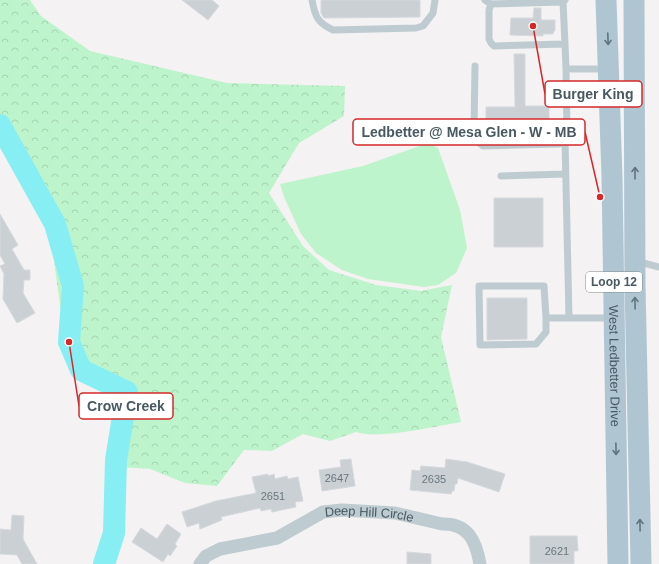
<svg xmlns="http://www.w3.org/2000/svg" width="659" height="564" font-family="Arial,sans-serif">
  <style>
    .forest { fill: url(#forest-crowns) }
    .pitch { fill: #bef4cb }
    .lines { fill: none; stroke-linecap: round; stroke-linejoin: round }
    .river { stroke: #87eef4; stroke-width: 22 }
    .building { fill: #cbd0d4; stroke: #d5d9dd }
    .lane { stroke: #beccd2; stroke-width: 7 }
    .street { stroke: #beccd2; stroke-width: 13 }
    .primary { stroke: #afc6d2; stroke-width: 21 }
    .oneway { stroke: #61747d }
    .labels { text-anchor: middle; stroke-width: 3; stroke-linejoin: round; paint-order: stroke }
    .number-label { font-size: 11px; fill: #68777e }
    .shield { fill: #fff; stroke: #7e8b90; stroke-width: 1 }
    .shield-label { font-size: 12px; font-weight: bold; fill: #475961 }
    .street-label { font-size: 13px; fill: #475961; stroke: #fff }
    .leader { fill: none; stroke: #d62828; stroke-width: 1.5 }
    .callout-dot { fill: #d62828; stroke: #fff; stroke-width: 1.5 }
    .callout { fill: #fff; stroke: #d62828; stroke-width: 1.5 }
    .callout-label { font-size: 14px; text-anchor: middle; font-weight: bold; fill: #475961 }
  </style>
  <defs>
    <pattern id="forest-crowns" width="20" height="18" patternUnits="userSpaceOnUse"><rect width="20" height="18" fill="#bef4cb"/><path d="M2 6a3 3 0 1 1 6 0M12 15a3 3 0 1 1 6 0" fill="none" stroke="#a5d3b1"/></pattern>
  </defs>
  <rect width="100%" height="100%" fill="#f4f2f2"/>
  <path class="forest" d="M0,0H30L41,16L90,51L227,83L345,86L344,116L299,143L269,193L303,246L329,270L376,285L421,291L452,285L441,337L461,422C437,426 377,440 356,432L330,441L303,434L272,451L244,450L217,486L185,483L150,469L121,467L123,393L69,370L48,217L0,134Z"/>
  <path class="pitch" d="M428,143L438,148L460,210L467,248L456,273L438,285L424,287L368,279L342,270L316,253L301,234L284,197L280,184L363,166Z"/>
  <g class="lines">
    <path class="river" d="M0,125L55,224L73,286L69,342L81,370L127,392L116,460L114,533L104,564"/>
  </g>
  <path class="building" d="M182,0H212L219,6L208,20Z
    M321,0H420V17L324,18L321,13Z
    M534,8H541V20H555V31H554L553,34H543V36L510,35L511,18H533Z
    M514,54H525V106H549V120H530V129H486V107H515Z
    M494,198H543V247H494Z
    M0,214L18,245L12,249L24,270H30V280H24L23,293L35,313L17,323L3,299L4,274L0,266L5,264L0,255Z
    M487,298H527V339L487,340Z
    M351,459L355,486L322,491L319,470L341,467L340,460Z
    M446,459L467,462L505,474L499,492L458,478L457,484H455L454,491H452L451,494L410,490L412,470L420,471L421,466L445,468Z
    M268,474V476L274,474L275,479L287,476L288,479L298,477L303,501L295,502L296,507L272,512L271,509L261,511L260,508L221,517L222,520L200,529L199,523L187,527L182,512L216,501L256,493L252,477Z
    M12,515L24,516L23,539L37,564H22L17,555L0,554V529L11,530Z
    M167,524L181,534L175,544L177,546L170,556L168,554L163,562L132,542L141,528L157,539Z
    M530,536H577L578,551H574V564H530Z
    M407,552L431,554V564H407Z"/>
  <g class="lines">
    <path class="lane" d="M312,0C315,17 318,23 333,30L416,28L423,26L433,13L435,0
      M485,0L491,4L563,2L565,0
      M491,4L489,10V39L491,43L494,46L565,44L563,2
      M565,44L566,69H607
      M475,66L474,128L477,141L483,146L559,144L565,140L567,133L566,69
      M565,140L569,318H613
      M501,176L565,174
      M636,261L659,267
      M546,318V332L536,344L480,345L479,286H544L546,318H569"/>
    <path class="street" id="s1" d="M200,564L206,556L220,549L277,538L323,512L342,510L395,513L442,524C468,523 476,541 480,564"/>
    <g class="primary">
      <path id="s2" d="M606,0L612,177L618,564"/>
      <path d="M634,0L635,285L641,564"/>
    </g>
  </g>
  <defs><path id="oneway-shaft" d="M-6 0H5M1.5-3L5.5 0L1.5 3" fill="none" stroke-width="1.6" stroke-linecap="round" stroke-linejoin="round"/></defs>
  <g class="oneway">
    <use href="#oneway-shaft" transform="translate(608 39) rotate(88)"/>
    <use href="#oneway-shaft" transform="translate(635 173) rotate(-90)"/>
    <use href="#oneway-shaft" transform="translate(635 303) rotate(-91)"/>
    <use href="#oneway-shaft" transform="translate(616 449) rotate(89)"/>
    <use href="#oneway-shaft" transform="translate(640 525) rotate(-91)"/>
  </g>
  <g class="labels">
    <g class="number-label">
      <text x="337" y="482">2647</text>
      <text x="434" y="483">2635</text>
      <text x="273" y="500">2651</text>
      <text x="557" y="555">2621</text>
    </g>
    <rect class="shield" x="586" y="272" width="56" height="20" rx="3"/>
    <g class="shield-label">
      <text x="614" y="286">Loop 12</text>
    </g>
    <g class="street-label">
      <text dy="5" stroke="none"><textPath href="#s2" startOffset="366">West Ledbetter Drive</textPath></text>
      <text dy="5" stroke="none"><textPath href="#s1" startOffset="183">Deep Hill Circle</textPath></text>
    </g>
  </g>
  <path class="leader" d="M533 26L545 94M600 197L585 132M69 342L79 406"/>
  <g class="callout-dot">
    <circle cx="533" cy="26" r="4"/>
    <circle cx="600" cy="197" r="4"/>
    <circle cx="69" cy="342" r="4"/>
  </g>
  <g class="callout">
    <rect x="545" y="81" width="97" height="26" rx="4"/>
    <rect x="353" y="119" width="232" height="26" rx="4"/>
    <rect x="79" y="393" width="94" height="26" rx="4"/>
  </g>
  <g class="callout-label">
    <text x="593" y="99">Burger King</text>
    <text x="469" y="137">Ledbetter @ Mesa Glen - W - MB</text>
    <text x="126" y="411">Crow Creek</text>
  </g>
</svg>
